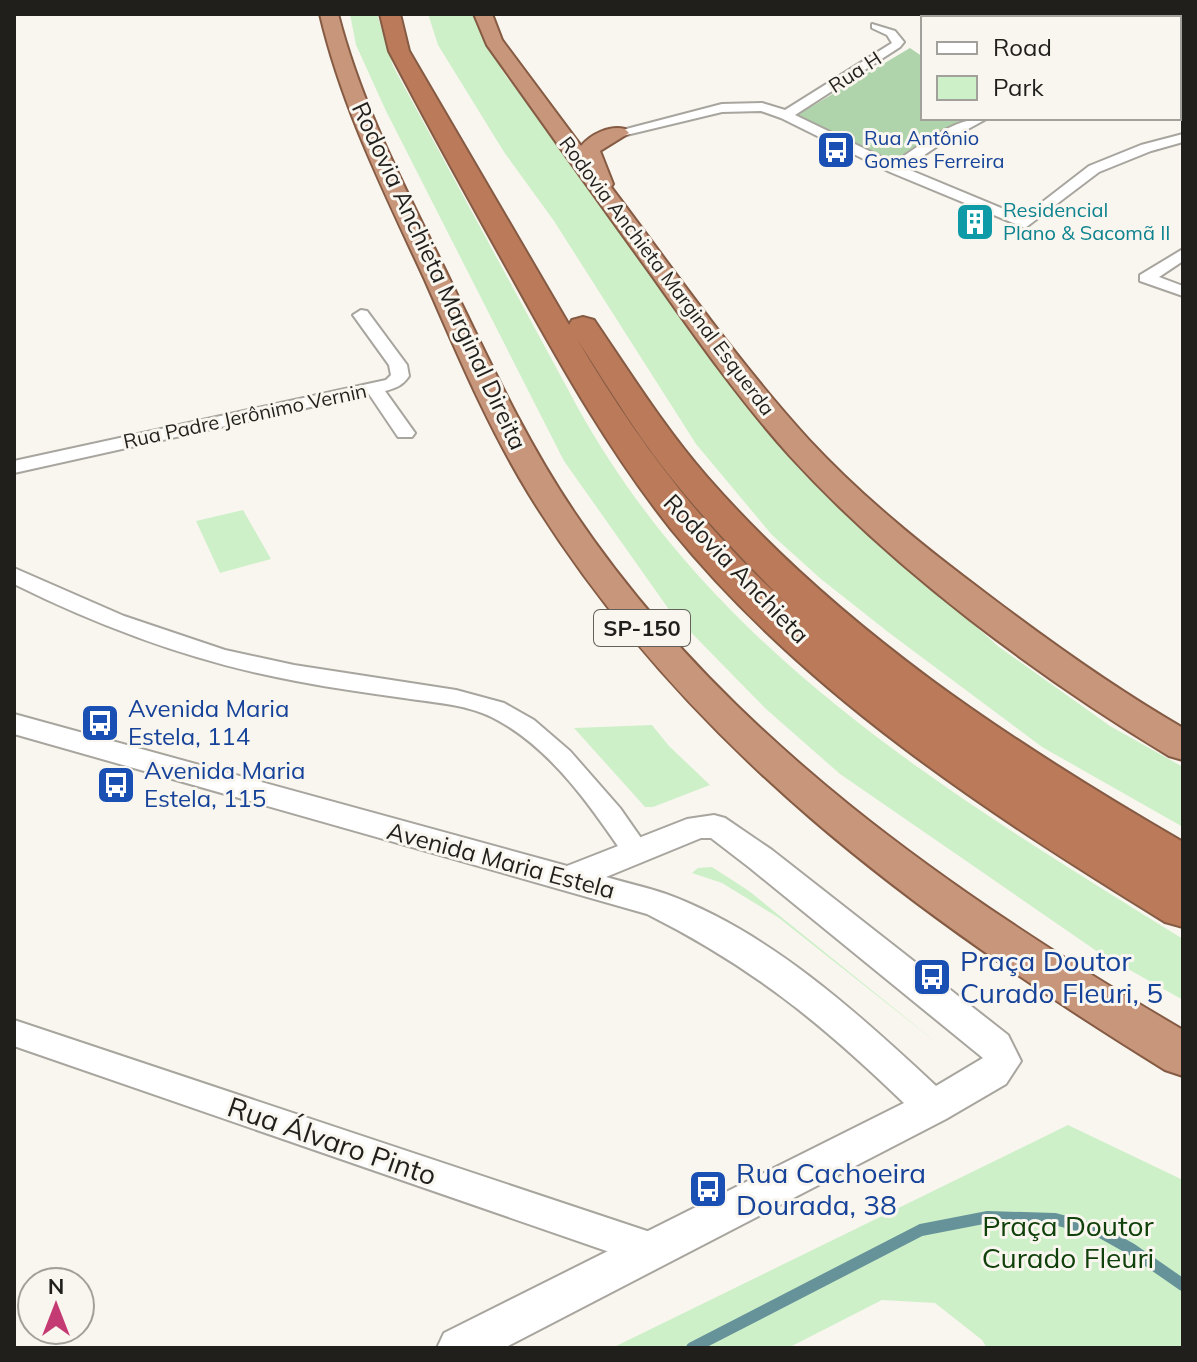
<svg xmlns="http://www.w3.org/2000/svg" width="1197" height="1362" font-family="Mulish,sans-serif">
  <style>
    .green { fill: #cef0c9 }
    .forest { fill: #afd3aa }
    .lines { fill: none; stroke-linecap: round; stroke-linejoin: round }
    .stream { stroke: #66939a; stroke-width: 12 }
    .minor-casing { stroke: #a8a59f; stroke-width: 4 }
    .tertiary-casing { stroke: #a8a59f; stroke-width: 4 }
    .trunk-casing { stroke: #855b44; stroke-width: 4 }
    .motorway-casing { stroke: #855b44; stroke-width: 4 }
    .minor { fill: #fff; fill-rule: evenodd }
    .tertiary { fill: #fff; fill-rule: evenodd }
    .trunk { fill: #c8967b; fill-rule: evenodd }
    .motorway { fill: #bb7b5a; fill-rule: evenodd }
    .labels { text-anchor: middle; stroke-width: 6; stroke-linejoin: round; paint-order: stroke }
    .far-street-label { font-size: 20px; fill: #201f1c; stroke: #f9f6ef }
    .far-transit-label { font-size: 20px; fill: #164399; stroke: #f9f6ef; text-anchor: start }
    .far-culture-label { font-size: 20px; fill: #0d838f; stroke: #f9f6ef; text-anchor: start }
    .shield { fill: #f9f6ef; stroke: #61605b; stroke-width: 2 }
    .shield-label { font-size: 22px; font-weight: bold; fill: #201f1c }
    .street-label { font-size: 24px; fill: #201f1c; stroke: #f9f6ef }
    .transit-label { font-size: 24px; fill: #164399; stroke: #f9f6ef; text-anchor: start }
    .near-transit-label { font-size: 28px; fill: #164399; stroke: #f9f6ef; text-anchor: start }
    .near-street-label { font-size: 28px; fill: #201f1c; stroke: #f9f6ef }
    .near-park-label { font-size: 28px; fill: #10410b; stroke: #f9f6ef }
  </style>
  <rect width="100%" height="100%" fill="#f9f6ef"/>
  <path class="green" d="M350,14H377L393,66L578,408C716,656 950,794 1183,939V1000L1098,952L840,774L766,709L670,611L564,461L386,111L356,45Z
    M428,14H473L503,72L816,484L999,647L1110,726L1183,767V827L1042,747L888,632L821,579L772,535L696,444L554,221L504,152L438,45Z
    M243,510L271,559L220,573L196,521Z
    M652,725L669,746L710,785L653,807H645L574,728Z
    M712,867L749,891L942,1047L779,918L722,883L692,873L698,868Z
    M1068,1125L1183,1180V1348H987L982,1340L935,1303L882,1300L788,1348H612Z"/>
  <path class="forest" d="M910,48L923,57V118H970L893,160L794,117Z"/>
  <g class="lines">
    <path class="stream" d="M692,1348L921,1230L988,1217L1055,1219L1099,1231L1131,1249L1183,1285"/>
    <g class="minor-casing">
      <path id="minor" d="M872,24L895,31L904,42L900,47L795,115L894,163C922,144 953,118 988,118L939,145L905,168L1023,217L1089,166L1141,145L1183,134V142L1151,151L1099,172L1025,228L890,172L781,118L761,111L722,112L618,137L611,133L722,104L762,103L785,110L892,43L887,35L872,28Z
        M1179,73H1183V81H1179Z
        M1183,249V261L1159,277L1183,286V296L1140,281V275Z
        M361,310L367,311L407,365L409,376C402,386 396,388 385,391L415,433L412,437H398L369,394L14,473V461L386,380L391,375L389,365L353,315Z
        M14,568L124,616L225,650L294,665L456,690L504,703L534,720L570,751L620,808L650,851L646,858L636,861L626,858C592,808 553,751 499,721C470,704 436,703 404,698C368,693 332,688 296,681C197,663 103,628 14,584Z
        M14,1020L650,1232L662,1237L668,1249L662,1261L650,1266L14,1046Z"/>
    </g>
    <g class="tertiary-casing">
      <path id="tertiary" d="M14,714L567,866L687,819L714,815L725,818L772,850L1008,1035L1021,1061L1006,1084L946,1119L504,1348H437L444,1333L904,1103C820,1022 752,967 647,914L14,734ZM701,838H711L750,868L983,1058L936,1086C858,1013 768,931 666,894C646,887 626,883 606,877Z"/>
    </g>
    <g class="trunk-casing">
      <path id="trunk" d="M320,14H338C362,108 407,191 449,278C488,358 524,438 574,512C726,738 952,894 1183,1030V1076L1165,1070C915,915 686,748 529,494C487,425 457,353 425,280C385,193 342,108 320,14Z
        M474,14H492L502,40L581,146C591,134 610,125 625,129L629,133L600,151L613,184L611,187C676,273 737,361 809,440C863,498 925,548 988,595C1051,643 1114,688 1183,728V760L1169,756C1037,676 894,570 789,455C739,399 696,338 653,277C597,200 542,122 487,45Z"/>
    </g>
    <g class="motorway-casing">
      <path id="motorway" d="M380,14H400L409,51L569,325L572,320L583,317L594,320C630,373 665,429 707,477C841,630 1009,741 1183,842V883L1180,882L1183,884V927L1165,922C988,813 804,693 671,529C610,452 563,369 516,284C473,207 430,129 389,51ZM577,339C610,390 642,444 682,491C715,531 751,568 787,604C702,527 635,438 577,339Z"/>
    </g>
    <use href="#minor" class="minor"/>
    <use href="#tertiary" class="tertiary"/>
    <use href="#trunk" class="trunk"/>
    <use href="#motorway" class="motorway"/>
  </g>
  <defs>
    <g id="bus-square" transform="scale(2)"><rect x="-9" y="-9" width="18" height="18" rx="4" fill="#1a4fb4" stroke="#f9f6ef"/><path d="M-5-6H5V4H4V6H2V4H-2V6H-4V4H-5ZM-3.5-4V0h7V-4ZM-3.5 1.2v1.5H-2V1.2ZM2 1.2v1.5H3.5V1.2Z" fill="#fff"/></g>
    <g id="building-square" transform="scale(2)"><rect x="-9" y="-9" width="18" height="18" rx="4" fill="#0f9aa8" stroke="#f9f6ef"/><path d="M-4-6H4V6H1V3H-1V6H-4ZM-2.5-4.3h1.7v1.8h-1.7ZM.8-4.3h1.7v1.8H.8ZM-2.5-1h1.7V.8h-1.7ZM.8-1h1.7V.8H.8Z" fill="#fff"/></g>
  </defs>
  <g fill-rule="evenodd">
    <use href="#bus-square" x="836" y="150"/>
    <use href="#building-square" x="975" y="222"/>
    <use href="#bus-square" x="100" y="723"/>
    <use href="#bus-square" x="116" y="785"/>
    <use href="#bus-square" x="932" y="977"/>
    <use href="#bus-square" x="708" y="1189"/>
  </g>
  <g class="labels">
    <g class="far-street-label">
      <text transform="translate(855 72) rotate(-33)" y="7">Rua H</text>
      <text transform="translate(667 276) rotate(53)" y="7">Rodovia Anchieta Marginal Esquerda</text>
      <text transform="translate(245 416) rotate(-12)" y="7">Rua Padre Jerônimo Vernin</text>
    </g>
    <g class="far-transit-label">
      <text x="864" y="145">Rua Antônio<tspan x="864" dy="23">Gomes Ferreira</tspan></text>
    </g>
    <g class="far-culture-label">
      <text x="1003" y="217">Residencial<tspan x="1003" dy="23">Plano &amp; Sacomã II</tspan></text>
    </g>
    <rect class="shield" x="594" y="610" width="96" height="36" rx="6"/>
    <g class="shield-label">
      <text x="642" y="636">SP-150</text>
    </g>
    <g class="street-label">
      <text transform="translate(439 276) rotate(65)" y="8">Rodovia Anchieta Marginal Direita</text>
      <text transform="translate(736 569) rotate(46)" y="8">Rodovia Anchieta</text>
      <text transform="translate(501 861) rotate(15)" y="8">Avenida Maria Estela</text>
    </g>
    <g class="transit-label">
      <text x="128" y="717">Avenida Maria<tspan x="128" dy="28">Estela, 114</tspan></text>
      <text x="144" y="779">Avenida Maria<tspan x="144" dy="28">Estela, 115</tspan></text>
    </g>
    <g class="near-transit-label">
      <text x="960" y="971">Praça Doutor<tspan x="960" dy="32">Curado Fleuri, 5</tspan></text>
      <text x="736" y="1183">Rua Cachoeira<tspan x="736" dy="32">Dourada, 38</tspan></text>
    </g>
    <g class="near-street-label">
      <text transform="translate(332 1141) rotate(19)" y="10">Rua Álvaro Pinto</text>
    </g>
    <g class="near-park-label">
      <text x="1068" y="1236">Praça Doutor<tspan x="1068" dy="32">Curado Fleuri</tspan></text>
    </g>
  </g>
  <rect width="1197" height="1362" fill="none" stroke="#201f1c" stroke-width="32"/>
  <rect x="921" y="16" width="260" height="104" fill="#f9f6ef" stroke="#a2a09b" stroke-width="2"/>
  <rect x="937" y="42" width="40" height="12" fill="#ffffff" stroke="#a2a09b" stroke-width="2"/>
  <text x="993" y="56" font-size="24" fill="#201f1c">Road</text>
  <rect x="937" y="76" width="40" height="24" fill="#cef0c9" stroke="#a2a09b" stroke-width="2"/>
  <text x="993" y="96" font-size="24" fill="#201f1c">Park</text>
  <g transform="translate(56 1306)"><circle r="38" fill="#f9f6ef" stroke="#a2a09b" stroke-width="2"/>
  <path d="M0-6L14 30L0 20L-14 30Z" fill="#c43a72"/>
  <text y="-12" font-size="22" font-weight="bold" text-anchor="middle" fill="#201f1c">N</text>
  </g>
</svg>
